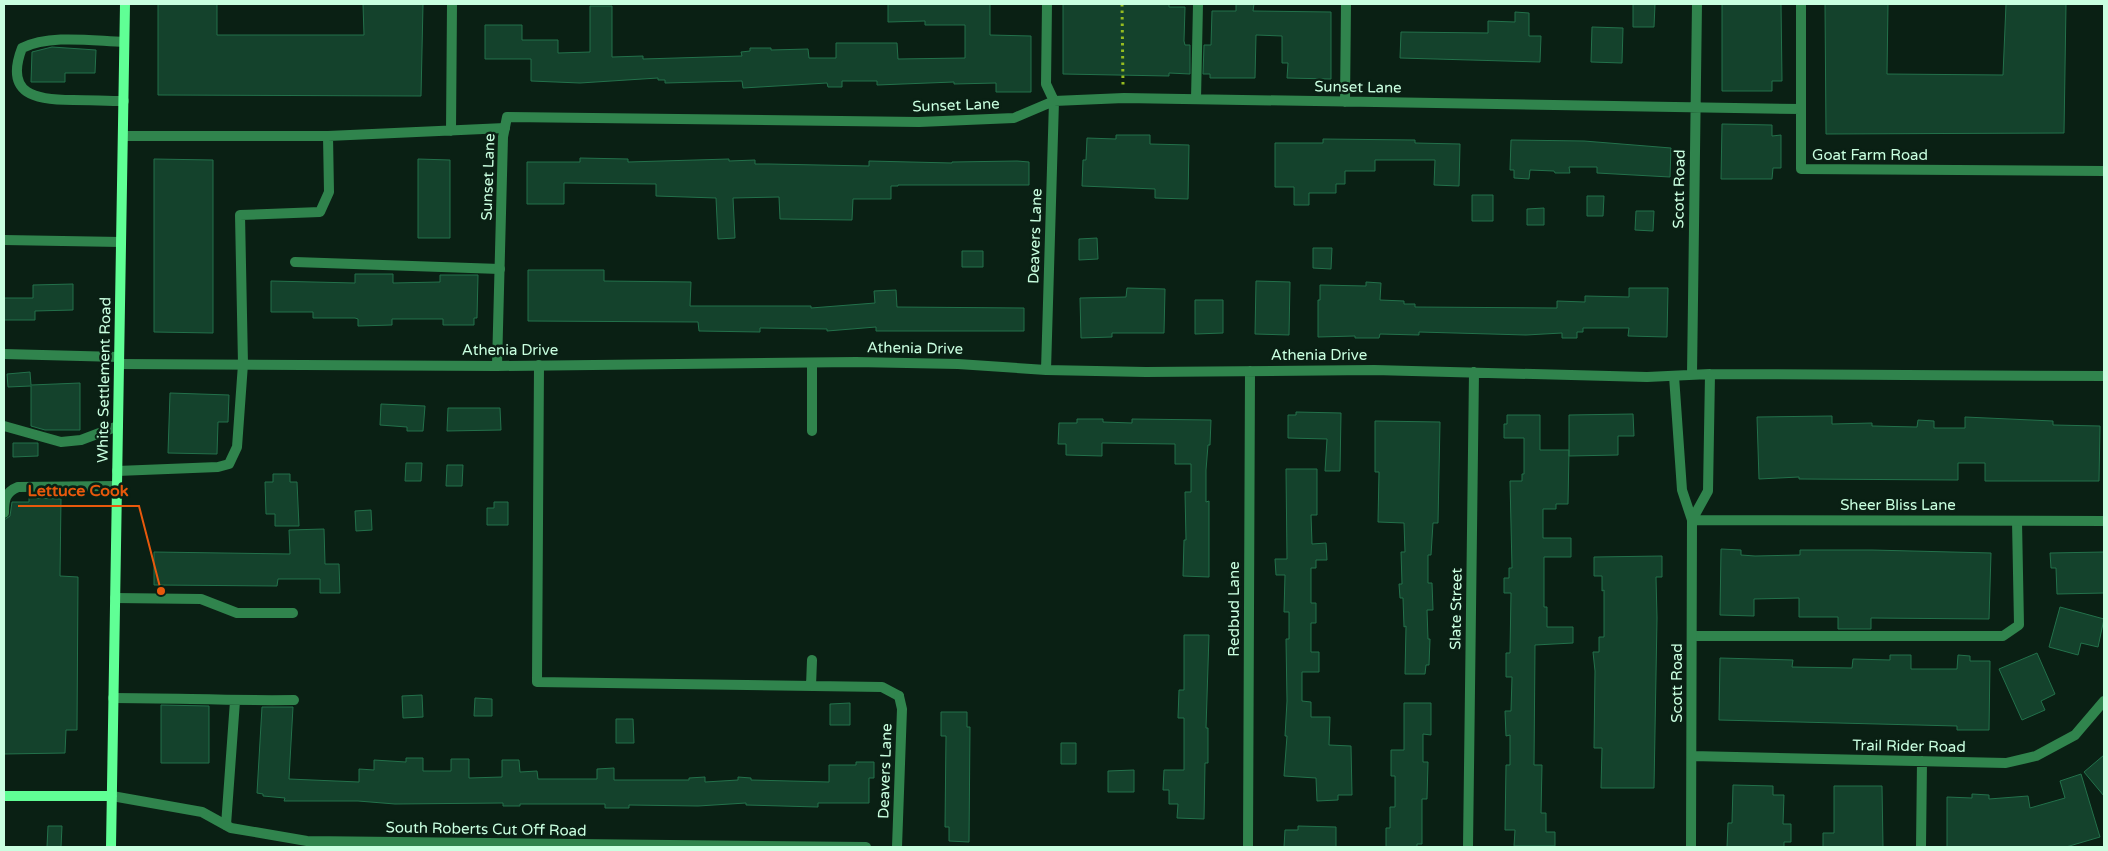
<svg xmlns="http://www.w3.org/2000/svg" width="2108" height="851" font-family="'Varela Round',sans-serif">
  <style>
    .building { fill: #14422c; stroke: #23714b }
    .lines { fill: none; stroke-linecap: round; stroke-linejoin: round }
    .path { stroke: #95bc20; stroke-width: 3; stroke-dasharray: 2.5 4; stroke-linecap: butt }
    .lane { stroke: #30844d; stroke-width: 10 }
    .street { stroke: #30844d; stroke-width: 10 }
    .secondary { stroke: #60ff95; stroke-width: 10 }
    .labels { text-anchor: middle; stroke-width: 5; stroke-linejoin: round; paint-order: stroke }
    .street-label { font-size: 15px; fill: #c9ffe0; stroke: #0a2014 }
    .leader { fill: none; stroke: #e8590c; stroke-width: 2 }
    .callout-dot { fill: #e8590c; stroke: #0a2014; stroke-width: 2 }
    .callout-label { font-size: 16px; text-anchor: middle; font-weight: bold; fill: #e8590c; stroke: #0a2014; stroke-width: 5; stroke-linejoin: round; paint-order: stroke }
  </style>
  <rect width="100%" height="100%" fill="#0a2014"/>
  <path class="building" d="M158,4H217V35H364L363,4H423L421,96L158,95Z
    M888,4H990V35L1031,36V92H996V83L954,84V82L877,85V81H842V87H828L827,83L743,88L742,81L665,83V80H658V78L580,83L531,81V59H485V25H522V40H558V53L590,52V6H612V57L643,56V59L742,56L741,52L750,51V48H771V50L808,49L809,58H836V43H897L898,59L965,58V25H925V21L888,22Z
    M1063,4H1169V7H1185L1184,41L1185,45H1190V74L1169,73V76L1063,74Z
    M1236,4H1254L1253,11L1331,12V79L1287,78L1288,63H1282V36L1256,35L1255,78H1210V74H1203L1204,45H1211L1212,11H1236Z
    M1633,4H1655L1654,27H1633Z
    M1722,4H1781L1782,81H1772V91H1722Z
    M1825,4H1888L1887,74L2003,75L2006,4H2066L2064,133L1826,134Z
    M1515,12L1529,13V36H1541L1540,62L1400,58L1401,32L1488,33V21L1515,22Z
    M1592,27L1623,28L1622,63L1591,62Z
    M52,47L96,50L95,73H65V82H31L32,52Z
    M1722,124L1772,125V136L1781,135V168H1773L1772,179H1721Z
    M1116,135H1150V144L1189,145L1188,199L1155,198V189L1082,186L1083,160H1086L1087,138L1116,139Z
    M1323,139L1415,140V143L1460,144L1459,186L1434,185L1435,160H1375V171H1345V184H1336V193H1309V205H1294V187H1275V143H1323Z
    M1511,140L1584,141L1671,148L1670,177L1597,173V167H1569L1570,173H1555L1554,171L1530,170L1529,179L1514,178V170H1510Z
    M580,158L628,159V162L729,159V161L755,160V164H769L869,166V161L952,163V162L1017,161L1029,162V185H898V186H891V199H853L852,220L780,219L779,197L733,198L735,238L718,239L716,198L656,196V184L564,183V204H527V162H580Z
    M154,159L213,160V333L154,332Z
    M418,159L450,160V238H418Z
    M1472,195H1493V221H1472Z
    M1587,196H1604L1603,216H1587Z
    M1544,208V225H1527V209Z
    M1636,211H1654L1653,231L1635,230Z
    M1097,238L1098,259L1079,260V239Z
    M1313,248H1332L1331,269L1313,268Z
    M962,251H983V267H962Z
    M528,270H604V281L691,282L690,306H811V308L875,303L874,291L896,290L897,307L1024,308V331H876V327L827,331V329L760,328V332L699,331L698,322L528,321Z
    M355,274H393V283L440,282V275H478L477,318H474V325H443V319H392V325L358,326V319L355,318H313V312H271V281L355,283Z
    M1256,281L1290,282L1289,335L1255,334Z
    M1366,282L1381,283L1380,300L1404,301V304H1415V307L1557,308V301L1585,302V296L1629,297V288H1668L1667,337L1628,336L1629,328H1583V332H1577V338H1562V333L1526,335L1419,332V335L1380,334L1379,338H1355V336L1318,337V300H1320V285L1366,286Z
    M73,284V310L35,311V320H4V298H33V285Z
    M1127,288L1165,289L1164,333H1112V337L1081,338L1080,298L1126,297Z
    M1195,300H1223V333L1195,334Z
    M30,372L31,385L80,383V430H45L31,426V386L8,387L7,374Z
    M170,393L229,395L228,422H218L217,454L168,453Z
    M381,404L425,406L423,431H407V427L380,425Z
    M448,408H500L501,430L447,431Z
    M1296,412L1341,413L1340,471H1325L1327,439L1288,438V415H1296Z
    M1633,414L1634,436H1618V455L1569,456V415Z
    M1507,415H1540V450H1569L1568,504H1556V509H1543V538H1571V557H1544V607H1547V627H1573V643L1535,645L1534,765H1542L1541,813H1546V832H1555V846H1514L1515,830H1505L1506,765H1510V735L1506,736L1505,711H1511L1512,677H1506V653H1510L1511,593H1504V578H1509V568H1512L1510,481H1522V474H1524V438H1504V424H1507Z
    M1832,416V424L1872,423V426L1917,427L1918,420L1934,421V428H1965V417L2053,421V425L2100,426L2099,481H1985V463H1958V480L1799,479V477L1759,479L1757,417Z
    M1077,419H1103V422L1132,423V419L1211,420L1210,445H1208L1206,470V502L1209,501V577L1183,576L1184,540H1186L1185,492H1191V464H1175V444L1102,443V456L1066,455V444H1058L1059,423H1077Z
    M1375,421L1440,422L1438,523H1433L1431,555H1428V583H1432L1433,610H1427L1428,639H1430L1429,665H1426L1425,674H1405L1406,626L1404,627L1403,598H1400L1399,584H1402L1401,552H1405L1404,523L1378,522L1379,472H1375Z
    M13,443H38V456L13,457Z
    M406,463H422L421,481H405Z
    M447,465H463L462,486H446Z
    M1286,469H1317V515H1311L1312,544L1326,543L1327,560H1316V568H1311V603H1316V623H1311V652H1319V672H1302V701L1311,702V717H1330L1329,745L1351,746L1352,795H1338V800L1317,801L1316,778L1284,776L1287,736H1285L1287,701L1286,639H1289V612H1284L1285,575H1276L1275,559H1287Z
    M273,474H290V482H297L299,526H275V514H266L265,482H273Z
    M29,498L61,499L60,576L78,577L77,730H66L65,753L4,754V520L10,516L12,502H29Z
    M494,502H508V525H487V508H494Z
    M371,510L372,530L356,531L355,511Z
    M324,529L325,564H339L340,593H320V579H278L277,586L154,585V552L290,554L289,530Z
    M1721,549L1741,550V555L1755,556L1800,555V550H1872L1991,553L1989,619L1871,618V629H1838V617H1799V598L1754,599V616L1720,615Z
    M2104,552V593L2057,594L2056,568H2051L2050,553Z
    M1662,556V577H1656L1657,618L1654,788H1601L1602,748H1594L1595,671L1593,652H1599V637H1604V590L1602,591V576H1594V557Z
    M2060,607L2104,619L2098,647L2081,643L2078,655L2049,647Z
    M1184,635H1209L1206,728H1208V763H1205L1204,819L1177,818L1178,804H1169V790H1163L1164,770H1184V718H1178L1179,690H1184Z
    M2037,653L2055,694L2041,701L2045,710L2022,720L1999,669Z
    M1890,655H1911V669H1957L1958,655L1970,656V661H1990L1989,730H1957V726L1719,720L1720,658L1793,660L1792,667L1852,668L1853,659L1890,660Z
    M422,695L423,717L403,718L402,696Z
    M475,698L492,699V716H474Z
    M850,703V725H830V704Z
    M1404,703H1431V735L1423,734V762H1428L1427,799H1422V844H1417V847H1386V828H1390V807H1395V776H1391V750H1404Z
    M161,705L209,706V763H161Z
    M262,707H293L289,779L359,782V769L374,770V760L406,762V758H423V771H451V759H469V778L502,777V760H519L520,772L537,771L538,779H597V769L614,768V780H689V778L705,777V782L738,780V777L751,778V780L829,782V765H856V762H874V778H869V803H818V807L746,805V803L698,806L629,805V808H605V804H520V806H503V803L395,804L358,801H284L285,798L263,796V794L257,793Z
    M941,712H967V727H970L969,842L949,841V827H945L946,736H941Z
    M616,719H633L634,743H616Z
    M1061,743H1076V764H1061Z
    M2104,755V796L2084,772Z
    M1134,770V792H1108V771Z
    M2081,774L2100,837L2066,847H1947V797L1972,798V794L1989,795V799L2028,796L2030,808L2065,798L2060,781Z
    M1733,785L1773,786V795H1784L1783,824H1791V842H1784V847H1727L1728,823H1732Z
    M1834,786H1882L1883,847H1823V833H1834Z
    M48,826H62L61,847H47Z
    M1298,826L1336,827V847H1284L1285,830H1298Z"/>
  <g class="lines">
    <path class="path" d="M1122,4L1123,86"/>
    <path class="lane" d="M124,101C107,101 90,100 73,100C36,100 4,95 22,48C50,34 93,41 124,42
      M451,131L452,4
      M123,136H328L505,128
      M4,240L121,242
      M295,262L500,269
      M4,354L119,357
      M812,363V431
      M539,365L537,682L882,687L899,696
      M4,426L61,442L81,440L118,426
      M117,471L218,467L229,464L237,447L243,364L240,215L320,212L329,192L328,136
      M4,513C4,501 5,492 18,487L117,486
      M115,598L201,599L237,613H293
      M1692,636H2003L2019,625L2017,521
      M811,686L812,660
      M113,698C174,698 234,701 294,700
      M226,825L235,701"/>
    <path class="street" d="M1801,4V169L2104,171
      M1196,99L1198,4
      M1345,102L1346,4
      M119,364L497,366L856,362L958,364L1046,370L1146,372L1374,370L1647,377L1710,374L2104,376
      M497,366L503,137L507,117L919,122L1014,118L1054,101L1124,98L1801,109
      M1046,370L1054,101L1046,84L1047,4
      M1692,375L1697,4
      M1674,376L1682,490L1692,520L1691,847
      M1692,520L2104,521
      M1692,520L1708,491L1710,374
      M1692,756L2006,763L2036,756L2075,735L2104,701
      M112,796L202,812L231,828L307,841L866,847
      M897,847L902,709L899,696
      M1248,847L1250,371
      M1468,847L1474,372
      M1921,847L1922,761"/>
    <path class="secondary" d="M4,796H112
      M111,847L125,4"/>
  </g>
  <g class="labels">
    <g class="street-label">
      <text transform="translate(1358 87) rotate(1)" y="5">Sunset Lane</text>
      <text transform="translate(956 105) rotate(-2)" y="5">Sunset Lane</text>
      <text x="1870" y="160">Goat Farm Road</text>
      <text transform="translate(488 177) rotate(-88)" y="5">Sunset Lane</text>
      <text transform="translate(1679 189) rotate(-89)" y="5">Scott Road</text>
      <text transform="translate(1035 236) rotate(-88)" y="5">Deavers Lane</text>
      <text transform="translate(915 348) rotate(1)" y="5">Athenia Drive</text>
      <text x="510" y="355">Athenia Drive</text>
      <text x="1319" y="360">Athenia Drive</text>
      <text transform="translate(104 380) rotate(-89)" y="5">White Settlement Road</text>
      <text x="1898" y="510">Sheer Bliss Lane</text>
      <text transform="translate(1234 609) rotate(-90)" y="5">Redbud Lane</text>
      <text transform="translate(1456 609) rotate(-89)" y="5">Slate Street</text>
      <text transform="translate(1677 683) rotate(-90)" y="5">Scott Road</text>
      <text transform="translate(1909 746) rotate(1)" y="5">Trail Rider Road</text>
      <text transform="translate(885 771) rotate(-88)" y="5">Deavers Lane</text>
      <text transform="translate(486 829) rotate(1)" y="5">South Roberts Cut Off Road</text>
    </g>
  </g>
  <path class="leader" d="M161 591L139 506H18"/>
  <circle class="callout-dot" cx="161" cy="591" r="5"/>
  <g class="callout-label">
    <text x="78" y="496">Lettuce Cook</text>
  </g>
  <rect width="2108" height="851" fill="none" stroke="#c9ffe0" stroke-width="10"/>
</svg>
